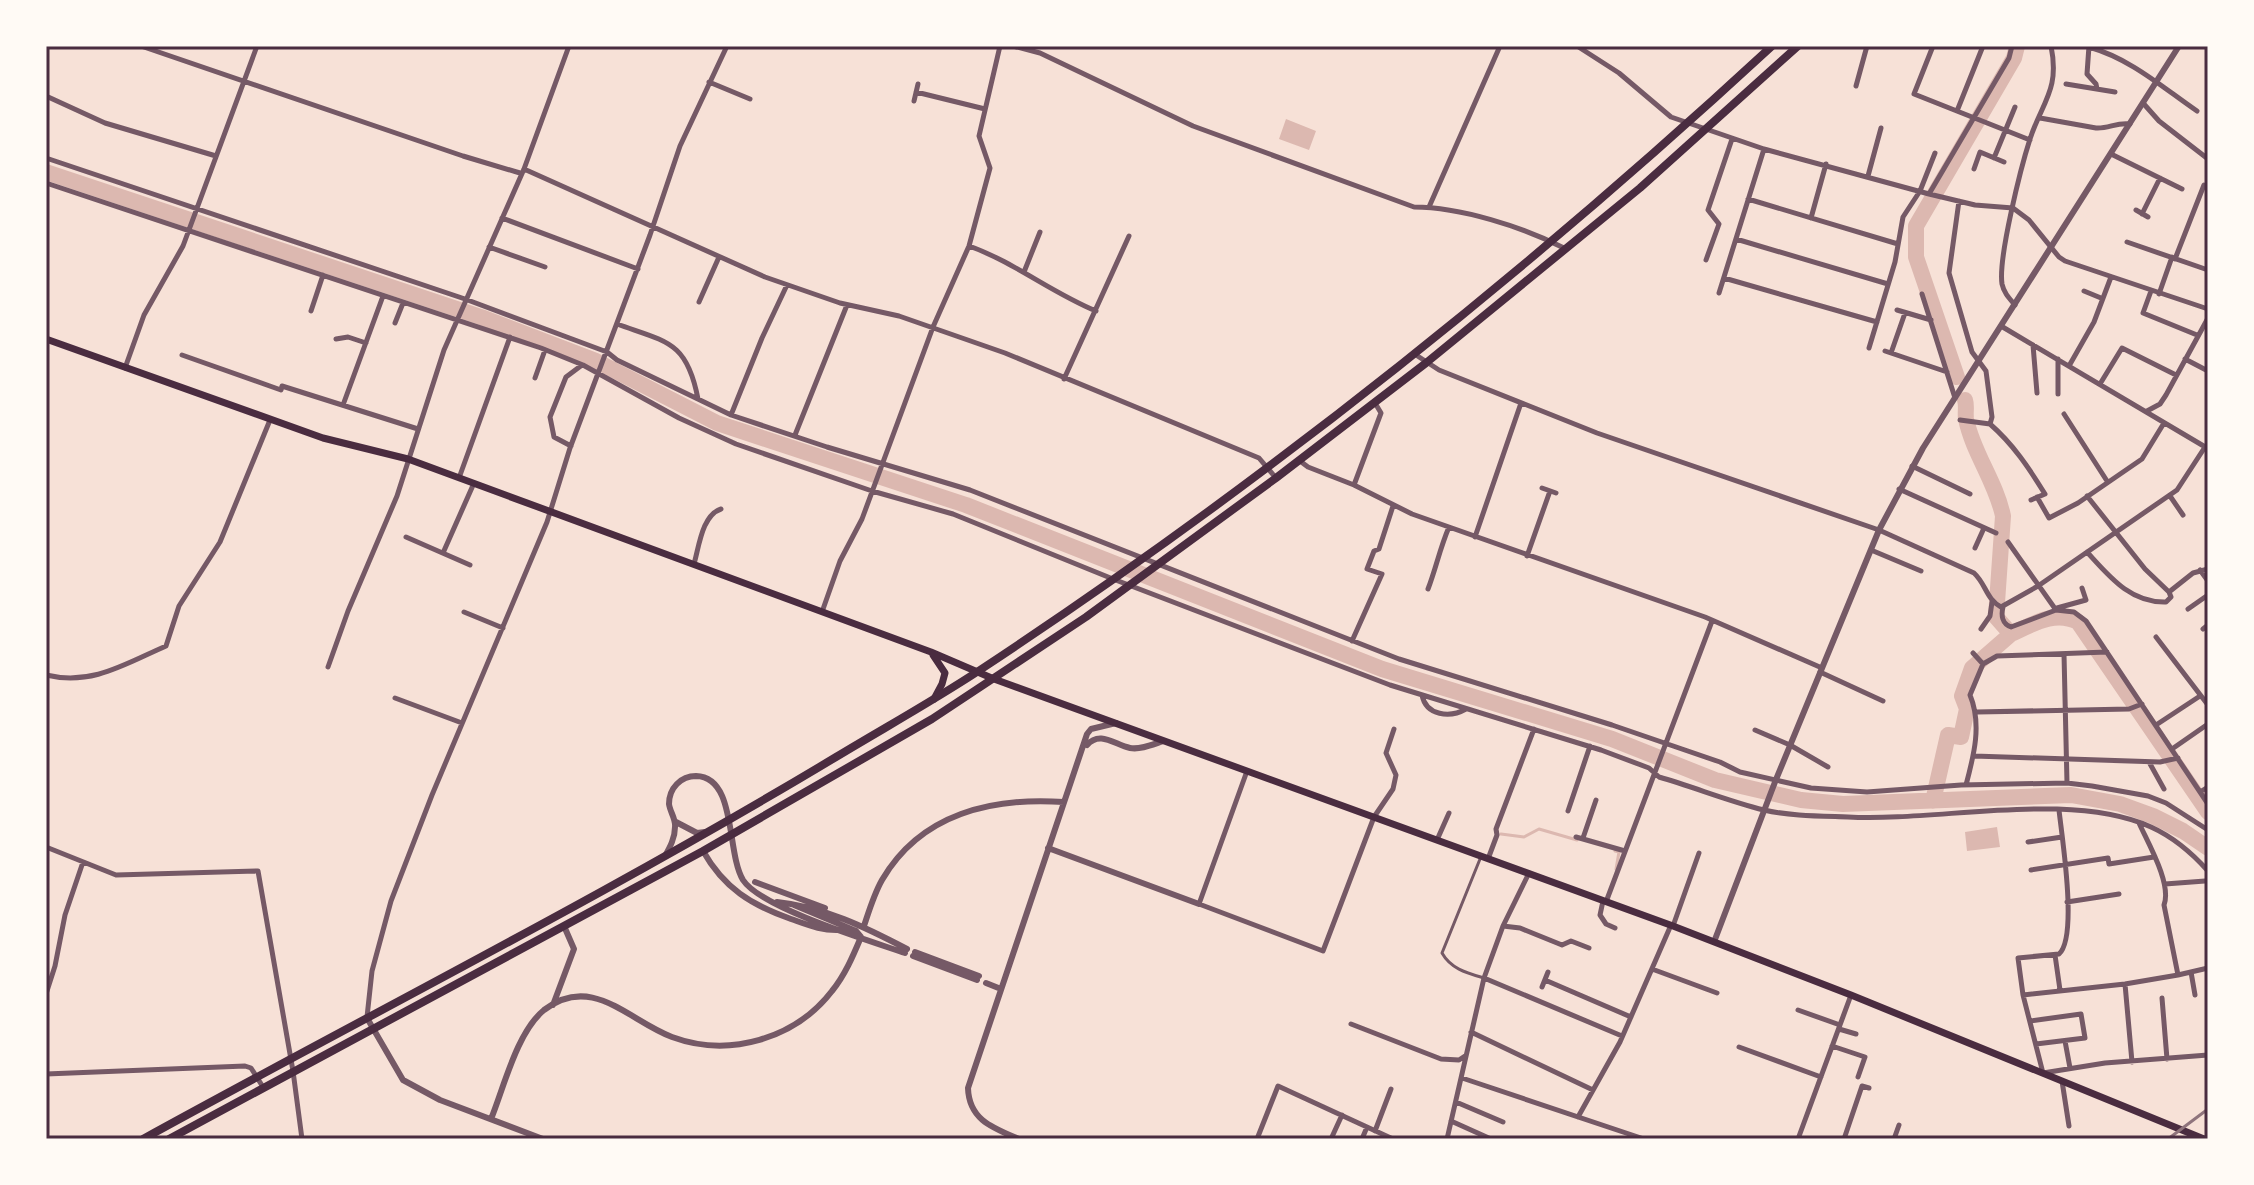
<svg xmlns="http://www.w3.org/2000/svg" width="2254" height="1185" font-family="Arial,sans-serif">
  <style>
    .water { fill: #dcb8b0 }
    .lines { fill: none; stroke-linecap: round; stroke-linejoin: round }
    .stream { stroke: #dcb8b0; stroke-width: 3 }
    .river { stroke: #dcb8b0; stroke-width: 16 }
    .service { stroke: #755966; stroke-width: 3 }
    .minor { stroke: #755966; stroke-width: 5 }
    .tertiary { stroke: #755966; stroke-width: 6 }
    .secondary { stroke: #4a2c40; stroke-width: 7 }
    .trunk { stroke: #4a2c40; stroke-width: 8 }
    .rail { stroke: #8f747c; stroke-width: 3 }
    .neatline { fill: none; stroke: #4a2c40; stroke-width: 3 }
  </style>
  <rect width="100%" height="100%" fill="#f7e1d7"/>
  <path class="water" d="M1286,119L1316,131L1309,150L1279,139Z
    M1997,827L2000,847L1967,851L1965,832Z"/>
  <g class="lines">
    <path class="stream" d="M1501,834L1524,837L1539,829L1577,840
      M1615,851L1619,852L1616,869"/>
    <path class="river" d="M46,172L481,317L596,361L717,423L966,505L1382,669L1612,739L1715,780L1801,800L1843,804L2071,795L2120,804L2153,816L2183,831L2208,848
      M1957,377L1916,257V226L2014,58L2017,46
      M1965,400C1967,406 1965,412 1966,419C1973,453 1996,482 2003,516L1996,617L2011,634C2033,624 2055,610 2078,622L2208,812
      M1933,801L1948,735L1961,737L1967,709L1962,696L1972,668L2011,634"/>
    <path class="service" d="M1480,859L1442,953C1451,969 1467,973 1484,978"/>
    <path class="minor" d="M141,46L463,156L520,173
      M1013,46L1040,53L1193,126L1414,207C1460,207 1523,227 1564,248
      M1577,46L1619,73L1671,117L1764,149L1929,194L1975,205L2013,208L2029,220L2059,257L2065,261L2208,309
      M1933,46L1914,94L2030,140
      M2089,46L2087,74L2096,84L2097,89
      M2089,47C2131,59 2162,87 2197,111
      M709,82L750,99
      M2066,84L2115,92
      M1856,86L1867,46
      M916,92L985,109
      M46,96L105,123L216,156
      M914,101L918,84
      M2143,103L2159,121L2208,159
      M1957,111L1983,46
      M2040,118L2096,128C2108,129 2117,122 2130,124
      M2111,154L2182,189
      M46,158L465,299L607,352L617,360L731,415L827,447L970,490L1399,659L1612,725L1720,762L1740,772L1811,788L1867,792L1961,785L2067,783L2092,786L2148,796L2166,803L2208,830
      M1994,158L2015,107
      M524,169L765,277L840,303L899,316L1005,353L1259,458L1276,478
      M1974,169L1980,152L2004,162
      M1868,176L1881,128
      M46,183L541,348L583,365L679,418L736,444L872,491L953,514L1113,579L1390,685L1601,750L1649,768L1659,777C1694,787 1728,801 1764,810C1790,816 1821,816 1848,817C1939,822 2068,790 2151,827C2173,837 2192,853 2208,871
      M1929,194L2009,58L2012,46
      M1748,199L1898,244
      M1959,201L1949,273L1972,352L1986,371L1992,417L1990,424C2013,444 2029,468 2045,494L2031,500
      M1429,207L1500,46
      M2136,210L2148,217
      M2142,214L2160,178
      M502,218L638,269
      M1811,218L1826,164
      M1736,239L1888,284
      M2127,242L2208,270
      M969,246C1014,262 1052,293 1096,311
      M489,247L545,267
      M2175,259L2204,185
      M1706,260L1719,224L1708,210L1732,139
      M1024,272L1040,232
      M1724,278L1877,322
      M2084,291L2101,298
      M2151,291L2143,313L2197,335
      M1719,293L1764,149
      M1922,294L1955,398
      M2159,294L2172,257
      M699,302L719,257
      M2015,305C2009,298 2004,293 2002,284C1998,258 2021,167 2030,139C2042,102 2060,90 2051,46
      M1897,310L1931,320
      M311,311L323,275
      M395,323L403,303
      M617,324C667,342 687,341 698,399
      M2001,326L2207,448
      M336,339L348,337L366,343
      M2033,345L2037,393
      M1869,348L1895,262L1903,217L1920,191L1935,153
      M1885,351L1947,372
      M1891,353L1905,313
      M182,355L281,390L282,386L418,429
      M1416,355L1439,370L1597,433L1879,530L1974,573C1986,584 1986,599 2001,607L2038,586L2177,490L2205,447
      M2058,359V394
      M2185,359L2208,371
      M2069,366L2094,322L2111,277
      M125,368L144,315L183,246L257,46
      M535,378L545,350
      M1064,379L1129,236
      M2100,384L2122,348L2176,375
      M343,405L383,296
      M2147,411L2160,404L2166,395L2208,318
      M2064,414L2107,481
      M731,415L762,338L787,285
      M1960,420L1990,424
      M795,435L847,305
      M571,446L554,437L550,417L566,377L582,365
      M1300,461L1308,467L1354,485L1412,514L1705,617L1822,668
      M1912,466L1970,494
      M459,478L510,337
      M1354,485L1381,413L1375,403
      M1542,488L1556,493
      M1899,489L1996,533
      M2087,496L2145,569L2169,592L2171,597L2166,602C2130,603 2109,576 2087,552
      M2170,496L2183,515
      M2037,497L2049,518L2078,503L2142,459L2164,423
      M406,537L470,565
      M1475,537L1521,403
      M2008,542L2056,610L2074,612L2086,621L2208,804
      M1975,548L1984,528
      M1871,550L1921,571
      M443,553L474,483
      M1527,556L1550,491
      M694,564C699,547 702,515 721,509
      M2200,570L2208,581
      M1428,589C1436,568 1440,548 1449,527
      M2169,592L2193,573L2208,569
      M2003,607C2001,615 2002,624 2011,627L2056,610
      M2057,608L2086,600L2082,588
      M2188,609L2208,595
      M464,612L503,628
      M822,612L840,561L862,519L933,327L969,246L990,168L979,136L1000,46
      M1981,629L1990,616L1992,602
      M2203,629L2208,625
      M2156,637L2208,705
      M1352,641L1382,574L1367,569L1374,551L1379,549L1393,506
      M1973,653L1983,664
      M2064,654L2067,783
      M328,667L348,611L397,496L444,350L524,169L569,46
      M1820,672L1883,701
      M46,675C92,686 125,664 166,646L179,606L220,542L270,420
      M1422,695C1426,716 1450,718 1466,709
      M395,698L462,723
      M1977,712L2129,709L2142,704
      M2156,725L2200,696
      M1755,730L1790,745L1828,767
      M2172,749L2208,724
      M1974,756L2160,762L2178,758
      M2149,762L2164,789
      M1247,771L1199,904L1323,951L1374,817L1393,789L1396,775L1386,753L1394,729
      M1966,785C1974,755 1982,724 1970,695L1983,664L1997,656L2107,652
      M2200,792L2208,787
      M2059,810C2062,838 2078,937 2059,954L2018,958L2023,995L2043,1073L2105,1063L2208,1055
      M1568,811L1590,746
      M2139,823C2148,843 2172,884 2164,905L2178,975L2208,968
      M1576,837L1625,851
      M1583,838L1596,800
      M1437,840L1449,813
      M2028,842L2062,837
      M46,847L116,875L258,871L293,1071L302,1139
      M1488,859L1497,835L1496,829L1534,729
      M2031,870L2108,858L2109,864L2154,857
      M2165,884L2205,881
      M1603,901L1600,915L1606,924L1615,928
      M1606,902L1712,621
      M2067,902L2119,894
      M1503,926L1520,928L1562,945L1571,941L1589,948
      M1673,926L1699,853
      M2055,955L2060,990
      M1652,969L1717,993
      M2191,972L2195,995
      M1484,978L1622,1036
      M1545,980L1631,1017
      M2125,984L2132,1062
      M1542,987L1548,972
      M46,994L55,966L65,915L83,862
      M2023,995L2125,984L2178,975
      M2162,998L2167,1059
      M1798,1010L1840,1025
      M367,1017L372,971L391,901L432,795L547,522L570,448L650,235L680,146L727,46
      M2030,1021L2081,1014L2085,1038L2036,1044
      M1351,1024L1441,1059L1459,1060L1465,1056
      M1839,1029L1856,1034
      M1471,1032L1593,1090
      M2065,1041L2070,1068
      M1832,1046L1865,1057L1858,1077
      M1739,1047L1821,1077
      M46,1074L245,1066L251,1068L263,1087
      M1462,1078L1644,1139
      M2062,1081L2069,1126
      M1456,1102L1503,1122
      M1578,1117L1620,1042L1671,925
      M1451,1121L1491,1139
      M1375,1131L1391,1089
      M1257,1139L1278,1086L1393,1139
      M1331,1139L1342,1115
      M1362,1139L1367,1127
      M1447,1139L1484,978L1503,926L1529,873
      M1798,1139L1851,995
      M1844,1139L1862,1086L1869,1088
      M1894,1139L1899,1125"/>
    <path class="tertiary" d="M1087,745C1100,730 1115,745 1130,748C1141,750 1154,744 1164,741
      M676,822L697,833L705,832
      M1048,848L1199,904
      M703,851C724,888 751,905 791,919C808,925 822,931 840,930
      M665,856C670,847 675,838 675,827C676,819 670,812 669,804C669,788 681,776 696,776C737,777 726,852 743,880C761,908 870,941 905,953
      M755,882L825,908
      M777,902C824,907 865,927 907,949
      M864,926C869,911 874,894 882,880C921,813 993,797 1064,802
      M1714,942L1775,782L1879,530L1923,448L2179,46
      M915,952L979,976
      M913,956L977,980
      M986,983L1001,989
      M553,1005L574,949L564,926
      M367,1018L403,1080L440,1100L543,1139
      M491,1119C504,1087 517,1032 544,1010C592,973 629,1021 672,1037C729,1058 795,1039 832,991C845,975 853,956 861,937L856,931L794,905
      M1019,1139C993,1128 969,1120 968,1088L1087,734L1091,729L1116,723"/>
    <path class="secondary" d="M46,339L323,438L408,459L931,652L994,679L1673,926L1851,995L2204,1139
      M933,655L945,673L942,684L934,699"/>
    <path class="trunk" d="M143,1139C374,1012 610,893 836,757C884,728 933,701 980,670C1262,484 1523,276 1772,46
      M169,1139L703,851L932,719L1086,617L1276,478L1426,363L1640,188L1798,46"/>
    <path class="rail" d="M2168,1139L2208,1109"/>
  </g>
  <rect width="2254" height="1185" fill="none" stroke="#fffaf5" stroke-width="96"/>
  <rect x="48" y="48" width="2158" height="1089" class="neatline"/>
</svg>
